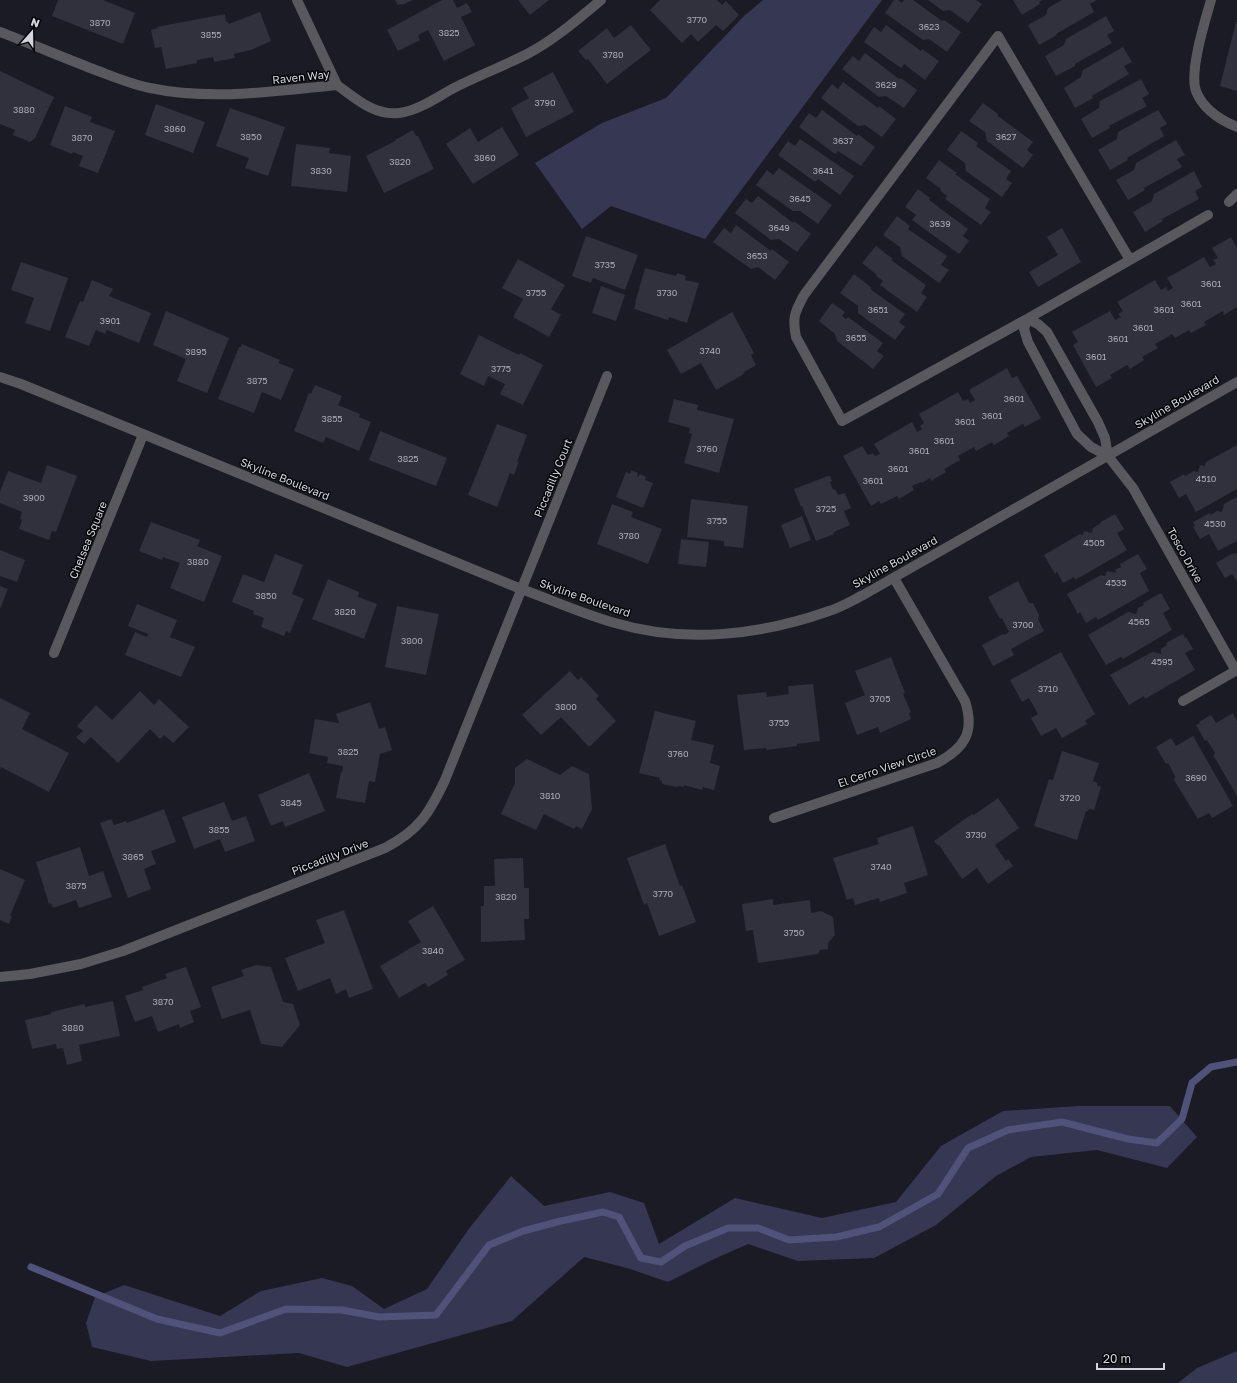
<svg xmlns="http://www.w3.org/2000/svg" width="1237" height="1383" font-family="'Golos Text',sans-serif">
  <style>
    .green { fill: #363752 }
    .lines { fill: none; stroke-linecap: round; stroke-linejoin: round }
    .stream { stroke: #50527a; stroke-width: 7 }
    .building { fill: #31313d }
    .service { stroke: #58585e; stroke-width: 10 }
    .minor { stroke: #58585e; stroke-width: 10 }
    .tertiary { stroke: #58585e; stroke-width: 10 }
    .labels { text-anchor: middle; stroke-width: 3; stroke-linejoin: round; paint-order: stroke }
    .number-label { font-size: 9px; fill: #abacb4 }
    .street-label { font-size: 11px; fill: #d4d5dc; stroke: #06060a }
  </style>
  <rect width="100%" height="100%" fill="#1a1b25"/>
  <path class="green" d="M763,0H882L705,239L611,206L582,229L535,163L602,123L666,98L744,16Z
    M1078,1106H1170L1197,1137L1167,1168L1097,1150L1031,1157L996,1176L936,1225L874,1258L798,1261L748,1244L712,1260L668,1282L627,1268L584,1257L512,1321L347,1367L299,1353L151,1361L92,1347L86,1323L95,1297L124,1285L220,1316L261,1291L322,1278L352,1286L384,1309L427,1289L468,1230L511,1176L544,1206L610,1192L644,1203L659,1244L735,1198L822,1218L896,1202L941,1146L1003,1111Z
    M1237,1351V1383H1178L1197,1368Z"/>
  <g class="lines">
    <path class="stream" d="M31,1267L157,1319L220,1333L286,1309L342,1310L379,1317L436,1315L489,1245L523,1231L561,1221L603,1212L619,1217L641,1258L661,1262L685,1246L728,1228H758L789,1240L836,1237L879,1227L938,1194L968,1148L1008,1130L1062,1122L1128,1139L1157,1143L1182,1119L1192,1083L1211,1067L1237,1062"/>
  </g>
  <path class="building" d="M58,0H103L135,13L123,44L52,16Z
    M395,0H413L402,5L401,4L398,5Z
    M442,0H453L457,8L467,3L472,12L461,17L475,45L444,61L428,30L418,35L420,40L398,51L387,30Z
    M518,0H549L530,15Z
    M660,0H717L722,5L726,1L739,15L723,31L716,25L698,42L691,34L682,43L650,10Z
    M894,0H898L902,3L904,0H913L942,21L944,20L961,32L947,52L929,39L923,40L885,13Z
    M928,0H976L982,4L968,23L950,10L943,11Z
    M1013,0H1042L1039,2L1040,4L1022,15Z
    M1062,0H1097L1090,4L1094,12L1056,34L1057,35L1039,45L1028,25L1046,15L1048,8Z
    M260,12L271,41L251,50L234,54L235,58L214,62L213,57L197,60V63L166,69L161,47L155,48L151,30L158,28L157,27L225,14L226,22H228L229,24Z
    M1106,16L1114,31L1107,35L1112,43L1075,64V66L1056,76L1045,56L1064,45L1066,39Z
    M1236,22H1237V91L1220,86Z
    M631,25L651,50L607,84L588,59L586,60L578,51L607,28L614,38Z
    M886,25L921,51L922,49L939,61L925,80L904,64L901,68L864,42L874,27L881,32Z
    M1123,47L1132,62L1124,66L1129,74L1092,96L1093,98L1075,108L1064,88L1081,77L1083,70Z
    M865,53L899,79L901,78L917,90L904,108L886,96L879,97L842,69L853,56L859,61Z
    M0,71L54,97L35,138L30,142L13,135L15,130L0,124Z
    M553,72L574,112L526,137L511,108L529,98L523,88Z
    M1141,79L1149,94L1142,98L1147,106L1109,126L1110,128L1092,138L1081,119L1099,108L1100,101Z
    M843,82L878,108L879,106L896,119L882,137L865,125L858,126L821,98L832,84L838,89Z
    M983,103L998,114V116L1033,142L1027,150L1033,155L1023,168L987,141L985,132L969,121Z
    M156,104L205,122L193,153L145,135Z
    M65,106L92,117L90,122L115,131L98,173L79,166L83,156L73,152L72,154L50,145Z
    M230,108L285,127L268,176L245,168L249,158L216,146Z
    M822,110L857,136L858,134L875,147L861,166L838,151L835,154L799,127L809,113L816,118Z
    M1158,110L1167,124L1160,128L1164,136L1127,158L1128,160L1110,170L1098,150L1117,139L1118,132Z
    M502,127L519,155L473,184L446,144L470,128L478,142Z
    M413,130L416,136H418L434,169L384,193L366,156L395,141V140Z
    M961,131L978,143L976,146L1011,171L1006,179L1012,183L1002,197L966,171L965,163L947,150Z
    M800,139L854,176L840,195L818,179L815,182L778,155L788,141L795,146Z
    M1176,140L1185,155L1177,159L1182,167L1144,188L1145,190L1128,200L1116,180L1134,170L1136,163Z
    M296,144L330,148L329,153L351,156L347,192L291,186Z
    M939,160L957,173L955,174L990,199L985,208L991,212L981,225L945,199L947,196L940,190L941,189L926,178Z
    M779,168L832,205L818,224L800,211H793L756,185L767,170L773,175Z
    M1194,171L1202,187L1195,191L1199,199L1162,219L1163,221L1145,232L1133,212L1152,201L1154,194Z
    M918,189L930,198L929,200L968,229L963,236L969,241L959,254L912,220L916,215L905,207Z
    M758,196L793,223L794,221L811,234L797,252L779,239L771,240L735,213L746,199L752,203Z
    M897,216L910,226L908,229L947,256L941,265L949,270L939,283L902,256L900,247L883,235Z
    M736,225L771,251L772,249L789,262L775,280L758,267L751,269L713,242L724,228L731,233Z
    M1062,228L1081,262L1038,287L1029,272L1058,255L1047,237Z
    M586,236L638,255L625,290L593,278L591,283L572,276Z
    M1231,237L1237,248V307L1224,315L1223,311L1204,322L1206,325L1191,333L1189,330L1175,338L1172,334L1166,338L1155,344L1158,348L1142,357L1144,360L1130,369L1127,365L1110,375L1112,378L1096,387L1073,345L1078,342L1072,332L1110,311L1115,320L1121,317L1118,314L1123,311L1117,302L1155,280L1161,290L1166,287L1168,291L1173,288L1167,278L1204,257L1210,267L1216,264L1213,260L1218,258L1212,248Z
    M876,246L893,259L891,260L926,285L921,293L927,297L917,312L880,285L883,281L876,276L877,275L862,263Z
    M518,259L565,285L551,309L561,315L549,337L513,317L523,299L502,288Z
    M21,262L68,278L50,331L25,323L34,298L11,290Z
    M645,268L676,276L677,273L686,276L685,280L699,283L687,323L669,317L668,320L634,309L636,303H635Z
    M854,274L872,288L870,289L905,314L899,322L905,327L895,340L858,313V306L840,293Z
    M92,280L113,289L109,296L151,313L139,343L107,330L105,334L96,330L89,346L65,337L80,301L83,302Z
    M601,286L625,295L616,321L592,313Z
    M832,303L845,312L842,316L846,319L848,317L883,343L877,351L884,356L873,369L837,341L835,334L819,321Z
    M166,311L229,338L207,393L177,381L186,359L153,345Z
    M732,312L754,353L751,355L756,365L743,373L744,374L716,390L701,363L681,374L667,350Z
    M479,335L519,355L520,353L543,365L523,405L500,394L505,384L488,376L484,386L460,374Z
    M242,344L280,360L278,363L294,369L281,400L262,392L254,413L218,399L239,347H241Z
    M1007,368L1012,378L1017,376L1041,418L1025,427L1023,424L1007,433L1009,436L994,445L992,442L976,451L974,447L958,456L960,460L944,469L946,472L931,481L930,478L922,483L921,482L912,486L914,490L899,499L897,496L881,504L879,501L871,506L843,456L862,446L868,455L873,453L875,456L880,454L874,444L912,422L917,432L922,429L920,426L924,423L919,414L958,392L963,401L968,399L970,403L975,400L969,390Z
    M315,385L342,396L338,405L360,414L359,417L371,422L359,451L326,437L323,443L294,431L309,393L311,394Z
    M674,399L698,405L697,410L734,419L719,473L684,463L692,434L689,433L690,428L668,422Z
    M497,424L527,435L517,462L519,461L514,475L510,473L497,507L468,495Z
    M380,431L447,458L436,486L369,460Z
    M1237,445V489L1196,512L1186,494L1179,498L1170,482L1184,474L1185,476L1194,471L1198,472L1200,465L1205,466L1206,462Z
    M47,465L77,476L56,532L52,531L49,540L19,529L22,520L20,519L22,512L0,503V492L8,471L41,483Z
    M631,470L638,473L637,476L638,477L640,474L646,477L645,480L653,483L643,508L616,497L626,472L630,474Z
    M828,476H830L832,481L830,482L833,490L835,489L838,495L845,493L851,508L844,511L850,525L834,532V534L816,541L802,506L801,507L794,489Z
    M1237,497V541L1218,551L1209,534L1200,539L1193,527L1195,526L1193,522L1210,513L1211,515L1217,511L1222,512L1224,504Z
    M691,499L748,506L743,548L724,546V541L687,537Z
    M612,504L633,512L631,517L662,529L648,564L597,544Z
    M1115,514L1124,529L1117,533L1127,550L1075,580L1074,577L1063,583L1057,572L1055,574L1044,555L1080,534L1083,535L1084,531L1092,533L1093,528L1101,523V522Z
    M802,516L811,540L790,548L781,525Z
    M151,522L200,540L197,546L222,556L204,602L170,588L180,563L163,557L162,560L139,551Z
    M681,539L709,542L706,567L678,564Z
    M0,550L25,560L17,582L0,576Z
    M1233,553L1234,554L1237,553V582L1232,574L1225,578L1216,563Z
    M275,554L303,565L292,594L304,599L290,633L286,631L284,636L261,627L264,618L253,614L254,611L232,602L243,574L264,582Z
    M1138,554L1147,569L1140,573L1149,591L1098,620L1096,617L1086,623L1080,612L1078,614L1067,594L1101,575L1105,576L1107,571L1116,573L1115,570L1121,567L1120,564Z
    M328,579L359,592L358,597L377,604L364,639L312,619Z
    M1018,581L1029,603H1033L1039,615L1038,619L1044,631L1011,649L1014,655L993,666L982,645L1003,634L1004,635L1009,632L1002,618L1000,619L988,597Z
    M0,586L8,589L0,609Z
    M1161,593L1170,609L1163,613L1172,630L1123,659L1121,657L1106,665L1088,635L1128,612L1136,614L1138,608L1144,605L1143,603Z
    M137,604L177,620L170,637L195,647L181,677L125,655L135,632L147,637L148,634L128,626Z
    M397,606L439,614L426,675L385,667Z
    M1183,634L1185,638L1186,637L1193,649L1185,653L1195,670L1145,699L1144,696L1129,705L1110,675L1152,652L1161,654V649L1167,645L1166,643Z
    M1061,652L1095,714L1085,721L1087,724L1062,738L1056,728L1041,736L1031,718L1038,714L1029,698L1022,702L1010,680Z
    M891,657L905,693L903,694L911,712L909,713L911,719L880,733L878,727L857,735L845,703L865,695L855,671Z
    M570,671L578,680L581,677L599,696L596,699L616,721L589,747L561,717L541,735L522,715Z
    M813,684L820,741L797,744V746L766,750V748L744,750L737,695L766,692L767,697L789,694L788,686Z
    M140,691L154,705L159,699L189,727L173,743L164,735L160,739L150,729L118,763L91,737L84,744L76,737L83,731L77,726L96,705L112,720Z
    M0,698L30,713L22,729L69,753L49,792L1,767L0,770Z
    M370,702L379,729L385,727L392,750L380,754L375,782L369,781L365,803L336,798L341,772H342L343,766L327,763L328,757L309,753L315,719L339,723L336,714Z
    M655,711L696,721L691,740L714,745L710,763L720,766L714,790L703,787L702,790L684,785V787L678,786L677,787L662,784V781L659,780L660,778L639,773Z
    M1233,713L1237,721V796L1215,758L1213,757L1215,753L1207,740L1205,741L1196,725L1200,723L1199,722L1211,715L1216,723Z
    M1193,736L1233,806L1212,818L1209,813L1198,819L1174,780L1175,776L1168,763L1166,764L1156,747L1171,738L1176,746Z
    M1062,751L1099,763L1093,781L1098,783L1097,785L1101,787L1094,810L1089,809L1088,811H1086L1077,840L1034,826L1049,779L1053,780Z
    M527,759L560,775L572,766L589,774L592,809L582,829L576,826L574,829L544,814L536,830L501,814L515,783V768Z
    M309,773L325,811L285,827L283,821L271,826L258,795Z
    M998,798L1019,828L995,845L1006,861L1008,859L1013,866L988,884L977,868L962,879L939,845L938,846L934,841L972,814L974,815Z
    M224,802L232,821L246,816L255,841L225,852L220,839L194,849L182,817Z
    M164,809L176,842L151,851L156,864L144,869L151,889L128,898L100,823L111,819L114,825L126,821L127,823Z
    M913,826L928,875L904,883L907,893L880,902L879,898L855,905L853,898L847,900L833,858L879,844L877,838Z
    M665,844L680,886L682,885L696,922L659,936L647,903L644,905L627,858Z
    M80,847L89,876L103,871L112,897L79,908L76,900L53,908L51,903L49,904L36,862Z
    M523,858L524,888H529V919H524L525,940L481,942V906H484V886H495L494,859Z
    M0,869L25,880L10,916H12L9,924L0,920Z
    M773,899V905L810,900L811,913L821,911L833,917L835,935L828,943V949L820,950L818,954L758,963L753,930L746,931L742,904Z
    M433,906L465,960L446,971L448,975L428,987L425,983L399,998L380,966L421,942L408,921Z
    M344,910L373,989L349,998L346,989L336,994L330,978L298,991L285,958L325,943L316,920Z
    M256,965L271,967L283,1002L293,1004L300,1025L282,1047L261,1044L250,1010L222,1019L211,987L244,976L241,970Z
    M186,967L201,1007L190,1011L194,1022L180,1028L179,1024L158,1032L152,1016L135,1022L125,996L143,990L142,987L167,978L165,974Z
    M113,1001L120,1036L79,1045L82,1061L67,1065L63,1048L57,1049L56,1044L32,1049L25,1020L51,1014V1012L85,1004V1007Z"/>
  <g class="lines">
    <path class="service" d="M1211,0C1205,21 1189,72 1196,91C1203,109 1220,120 1237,127
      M0,32C31,44 62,57 93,69C112,76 130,84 150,88C212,101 275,91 337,85C355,98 374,116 399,113C417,111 436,98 452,89C477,76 504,66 529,53C555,39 578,19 601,0
      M1229,202L1237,194
      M1130,260L1027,319L842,421L796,337C792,317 795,312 804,295L998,36L1130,260L1208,215
      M1108,456L1105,438L1098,422L1047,332L1038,324L1027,319L1024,329L1028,342L1077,434L1091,447L1108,456L1133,488L1236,671
      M1183,701L1237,670"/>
    <path class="minor" d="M297,0L337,85
      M54,653L143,435
      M774,818L937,763C965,748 975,732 965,701L894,578
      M0,977L30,974L81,964L123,951L385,848C419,830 429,814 445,780L607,376"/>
    <path class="tertiary" d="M0,377L21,384L521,589C552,600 583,614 615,623C686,644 761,635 829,611C842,607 853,600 865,594L1237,382"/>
  </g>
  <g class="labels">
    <g class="number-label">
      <text x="697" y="23">3770</text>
      <text x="100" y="26">3870</text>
      <text x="929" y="30">3623</text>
      <text x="449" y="36">3825</text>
      <text x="211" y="38">3855</text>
      <text x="613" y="58">3780</text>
      <text x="886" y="88">3629</text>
      <text x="545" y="106">3790</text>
      <text x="24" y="113">3880</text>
      <text x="175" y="132">3860</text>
      <text x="251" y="140">3850</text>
      <text x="1006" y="140">3627</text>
      <text x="82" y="141">3870</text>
      <text x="843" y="144">3637</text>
      <text x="485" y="161">3860</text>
      <text x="400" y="165">3820</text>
      <text x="321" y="174">3830</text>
      <text x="823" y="174">3641</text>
      <text x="800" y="202">3645</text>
      <text x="940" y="227">3639</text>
      <text x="779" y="231">3649</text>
      <text x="757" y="259">3653</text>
      <text x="605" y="268">3735</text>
      <text x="1211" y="287">3601</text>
      <text x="536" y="296">3755</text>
      <text x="667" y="296">3730</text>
      <text x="1191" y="307">3601</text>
      <text x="878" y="313">3651</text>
      <text x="1164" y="313">3601</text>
      <text x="110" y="324">3901</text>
      <text x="1143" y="331">3601</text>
      <text x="856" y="341">3655</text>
      <text x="1118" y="342">3601</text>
      <text x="710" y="354">3740</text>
      <text x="196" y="355">3895</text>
      <text x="1096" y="360">3601</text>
      <text x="501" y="372">3775</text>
      <text x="257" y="384">3875</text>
      <text x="1014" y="402">3601</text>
      <text x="992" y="419">3601</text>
      <text x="332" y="422">3855</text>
      <text x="965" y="425">3601</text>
      <text x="944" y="444">3601</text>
      <text x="707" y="452">3760</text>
      <text x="919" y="454">3601</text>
      <text x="408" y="462">3825</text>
      <text x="898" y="472">3601</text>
      <text x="1206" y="482">4510</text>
      <text x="873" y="484">3601</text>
      <text x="34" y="501">3900</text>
      <text x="826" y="512">3725</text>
      <text x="717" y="524">3755</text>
      <text x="1215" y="527">4530</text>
      <text x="629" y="539">3780</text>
      <text x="1094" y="546">4505</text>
      <text x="198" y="565">3880</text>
      <text x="1116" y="586">4535</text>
      <text x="266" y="599">3850</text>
      <text x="345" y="615">3820</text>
      <text x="1139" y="625">4565</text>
      <text x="1023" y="628">3700</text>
      <text x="412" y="644">3800</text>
      <text x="1162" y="665">4595</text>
      <text x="1048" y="692">3710</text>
      <text x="880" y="702">3705</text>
      <text x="566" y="710">3800</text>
      <text x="779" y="726">3755</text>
      <text x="348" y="755">3825</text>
      <text x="678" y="757">3760</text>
      <text x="1196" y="781">3690</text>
      <text x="550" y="799">3810</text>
      <text x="1070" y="801">3720</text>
      <text x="291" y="806">3845</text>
      <text x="219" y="833">3855</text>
      <text x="976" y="838">3730</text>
      <text x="133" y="860">3865</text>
      <text x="881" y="870">3740</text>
      <text x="76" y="889">3875</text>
      <text x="663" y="897">3770</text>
      <text x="506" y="900">3820</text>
      <text x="794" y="936">3750</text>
      <text x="433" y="954">3840</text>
      <text x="163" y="1005">3870</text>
      <text x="73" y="1031">3880</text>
    </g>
    <g class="street-label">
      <text transform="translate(301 77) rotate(-6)" y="4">Raven Way</text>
      <text transform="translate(1177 402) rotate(-30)" y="4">Skyline Boulevard</text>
      <text transform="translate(553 478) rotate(-68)" y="4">Piccadilly Court</text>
      <text transform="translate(285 479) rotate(22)" y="4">Skyline Boulevard</text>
      <text transform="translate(88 540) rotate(-68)" y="4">Chelsea Square</text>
      <text transform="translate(1185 555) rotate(61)" y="4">Tosco Drive</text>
      <text transform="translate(895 562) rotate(-29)" y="4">Skyline Boulevard</text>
      <text transform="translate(585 598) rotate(19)" y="4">Skyline Boulevard</text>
      <text transform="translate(887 767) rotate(-19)" y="4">El Cerro View Circle</text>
      <text transform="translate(330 857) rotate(-21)" y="4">Piccadilly Drive</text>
    </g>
  </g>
  <g transform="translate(32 32) rotate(20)" stroke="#06060a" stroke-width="3" paint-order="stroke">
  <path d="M0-3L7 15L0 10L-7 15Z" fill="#d4d5dc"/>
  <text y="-6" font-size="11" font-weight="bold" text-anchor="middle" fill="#d4d5dc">N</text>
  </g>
  <path d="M1097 1363v6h67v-6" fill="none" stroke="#d4d5dc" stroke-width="2"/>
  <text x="1103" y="1363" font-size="12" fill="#d4d5dc" stroke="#06060a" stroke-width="3" paint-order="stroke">20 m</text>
</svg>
